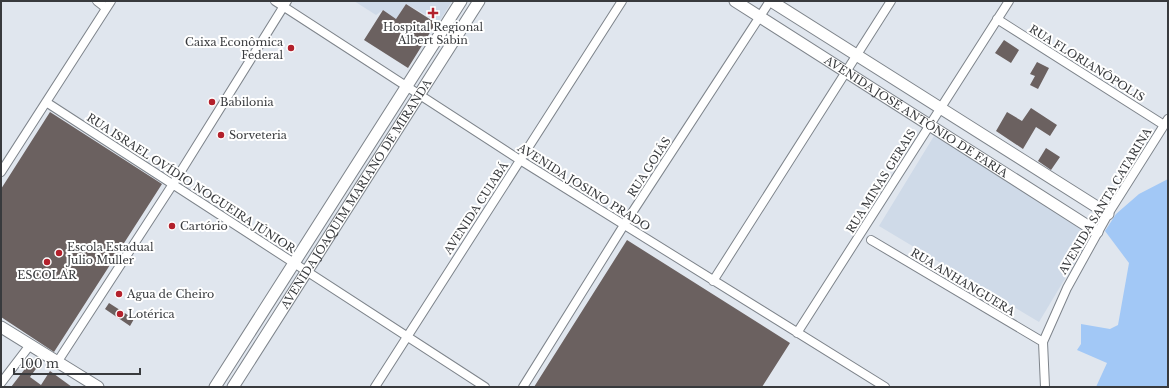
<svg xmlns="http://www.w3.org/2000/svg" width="1169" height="388" font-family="'Libre Baskerville',serif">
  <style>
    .built { fill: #cfdae8 }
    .green { fill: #a2c8f6 }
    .building { fill: #6b6160 }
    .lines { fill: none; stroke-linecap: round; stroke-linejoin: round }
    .street-casing { stroke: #7e848b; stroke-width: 10 }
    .secondary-casing { stroke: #7e848b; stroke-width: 13 }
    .street { stroke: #fff; stroke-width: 8 }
    .secondary { stroke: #fff; stroke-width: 11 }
    .poi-dot { fill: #b3212c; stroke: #fff; stroke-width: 1.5 }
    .labels { text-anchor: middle; stroke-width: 4; stroke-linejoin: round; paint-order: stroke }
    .poi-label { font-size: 11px; fill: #383a3d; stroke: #fff; text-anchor: start }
    .street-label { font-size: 11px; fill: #383a3d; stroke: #fff }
  </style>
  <rect width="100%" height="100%" fill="#e0e6ee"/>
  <path class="built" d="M354,1H452L439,22L406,4L396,19L383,10L376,15Z
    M934,136L1093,232L1039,322L879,226Z"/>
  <path class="green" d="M1168,179V387H1096L1107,363L1077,350L1081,344V324L1110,329L1118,325L1129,263L1105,231L1116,214L1139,194Z"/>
  <path class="building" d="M406,4L436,23L408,68L364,40L383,10L396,19Z
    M1004,40L1019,50L1011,63L995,53Z
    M1037,62L1049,68L1038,89L1030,85L1035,76L1030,74Z
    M1031,108L1057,125L1050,136L1036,127L1023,149L996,131L1007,112L1022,121Z
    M50,112L162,184L54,352L1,317V189Z
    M1046,148L1060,157L1051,170L1038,161Z
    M627,240L790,343L762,387H534Z
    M109,303L134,319L130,326L105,309Z
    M31,361L38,366L30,377L41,385L50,371L72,387H11Z"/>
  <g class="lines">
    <g class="street-casing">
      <path id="street" d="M97,1L106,8
        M275,1L520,160L885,387
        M997,19L1164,125
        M46,102L485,387
        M1,172L111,1
        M871,240L1043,342
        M713,281L891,1
        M797,333L1009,1
        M58,361L173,184L287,1
        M1,383L30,345
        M375,387L622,1
        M523,387L624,225L770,1
        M1045,387L1043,342L1067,288L1108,214L1168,119"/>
    </g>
    <g class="secondary-casing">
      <g id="secondary">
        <path id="s1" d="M735,1L1097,232"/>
        <path d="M771,1L1108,214"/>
        <path d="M1,327L98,387"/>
        <path d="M215,387L461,1"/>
        <path id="s2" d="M233,387L479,1"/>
      </g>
    </g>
    <use href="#street" class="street"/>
    <use href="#secondary" class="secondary"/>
  </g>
  <g class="poi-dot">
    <path d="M431 7h4v4h4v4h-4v4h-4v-4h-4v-4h4z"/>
    <circle cx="291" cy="48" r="4"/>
    <circle cx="212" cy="102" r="4"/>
    <circle cx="221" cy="135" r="4"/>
    <circle cx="172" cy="226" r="4"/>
    <circle cx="59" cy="253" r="4"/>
    <circle cx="47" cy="262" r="4"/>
    <circle cx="119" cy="294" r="4"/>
    <circle cx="120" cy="314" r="4"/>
  </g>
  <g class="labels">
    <g class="poi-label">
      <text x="433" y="31" text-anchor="middle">Hospital Regional<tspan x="433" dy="13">Albert Sabin</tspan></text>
      <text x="283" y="46" text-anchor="end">Caixa Econômica<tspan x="283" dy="13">Federal</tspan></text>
      <text x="220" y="106">Babilonia</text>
      <text x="229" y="139">Sorveteria</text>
      <text x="180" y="230">Cartório</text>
      <text x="67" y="251">Escola Estadual<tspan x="67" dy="13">Julio Muller</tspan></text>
      <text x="47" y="279" text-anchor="middle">ESCOLAR</text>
      <text x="127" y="298">Agua de Cheiro</text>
      <text x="128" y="318">Lotérica</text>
    </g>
    <g class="street-label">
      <text transform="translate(1087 63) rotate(32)" y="4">RUA FLORIANÔPOLIS</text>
      <text dy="4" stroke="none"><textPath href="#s1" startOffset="215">AVENIDA JOSÉ ANTÔNIO DE FARIA</textPath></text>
      <text transform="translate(649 167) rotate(-57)" y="4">RUA GOIÁS</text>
      <text transform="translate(881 181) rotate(-58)" y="4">RUA MINAS GERAIS</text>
      <text transform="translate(191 183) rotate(33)" y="4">RUA ISRAEL OVÍDIO NOGUEIRA JÚNIOR</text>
      <text transform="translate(584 187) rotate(32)" y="4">AVENIDA JOSINO PRADO</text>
      <text dy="4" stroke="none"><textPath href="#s2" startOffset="229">AVENIDA JOAQUIM MARIANO DE MIRANDA</textPath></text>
      <text transform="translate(1105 201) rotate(-59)" y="4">AVENIDA SANTA CATARINA</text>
      <text transform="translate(476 208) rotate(-57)" y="4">AVENIDA CUIABÁ</text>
      <text transform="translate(963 282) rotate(31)" y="4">RUA ANHANGUERA</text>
    </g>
  </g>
  <rect width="1169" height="388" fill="none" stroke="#383a3d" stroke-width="4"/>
  <path d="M14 368v6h126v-6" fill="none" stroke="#383a3d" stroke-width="2"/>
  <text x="20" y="368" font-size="12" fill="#383a3d" stroke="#ffffff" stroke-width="3" paint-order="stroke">100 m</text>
</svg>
